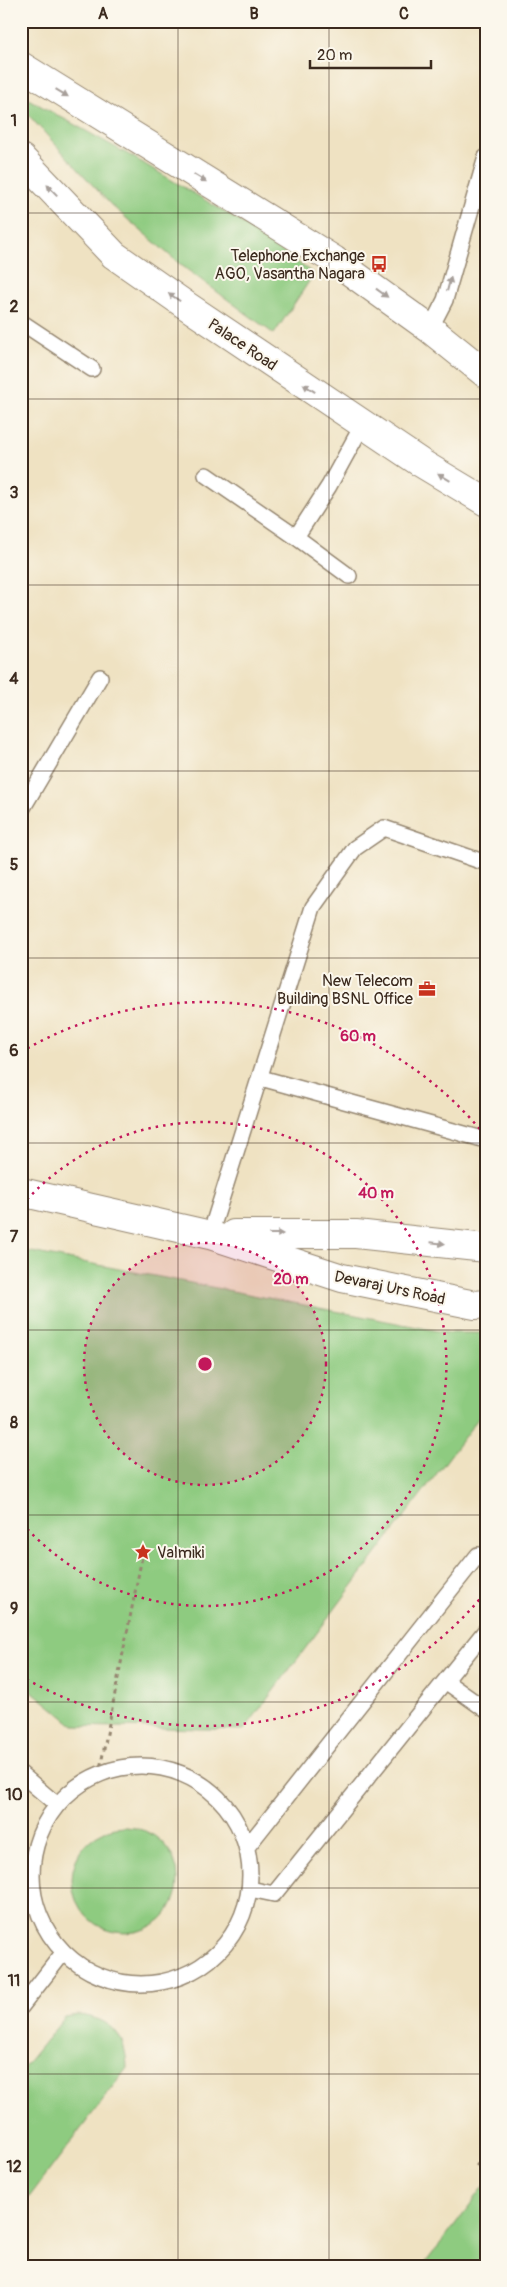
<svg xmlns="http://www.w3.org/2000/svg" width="507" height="2287" font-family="Pangolin,sans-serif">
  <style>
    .green { fill: #8ecb80; stroke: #647a4f }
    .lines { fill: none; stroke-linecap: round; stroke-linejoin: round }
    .service-casing { stroke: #958670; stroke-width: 18 }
    .tertiary-casing { stroke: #958670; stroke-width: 30 }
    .secondary-casing { stroke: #958670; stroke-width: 30 }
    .path { stroke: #958670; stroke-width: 3; stroke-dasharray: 4 4; stroke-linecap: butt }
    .service { stroke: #fff; stroke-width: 15 }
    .tertiary { stroke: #fff; stroke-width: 28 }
    .secondary { stroke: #fff; stroke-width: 28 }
    .oneway { fill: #a79f9a }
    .grid { fill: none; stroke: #3b2a1e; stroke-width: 1; stroke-opacity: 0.55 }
    .ring { fill: none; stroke: #c2185b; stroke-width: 2.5; stroke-dasharray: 2.5 5 }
    .labels { text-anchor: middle; stroke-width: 4; stroke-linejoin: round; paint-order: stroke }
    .poi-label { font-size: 16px; fill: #3b2a1e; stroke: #fbf7ec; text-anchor: end }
    .street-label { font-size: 16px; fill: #3b2a1e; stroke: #fbf7ec }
    .centre { fill: #c2185b; stroke: #fbf7ec; stroke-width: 2.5 }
    .ring-label { font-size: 15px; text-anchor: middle; font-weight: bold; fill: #c2185b; stroke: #fbf7ec; stroke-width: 4; stroke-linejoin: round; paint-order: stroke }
    .neatline { fill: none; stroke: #3b2a1e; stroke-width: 2 }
    .grid-label { font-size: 16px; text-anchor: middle; font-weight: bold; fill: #3b2a1e }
  </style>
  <rect width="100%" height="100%" fill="#fbf7ec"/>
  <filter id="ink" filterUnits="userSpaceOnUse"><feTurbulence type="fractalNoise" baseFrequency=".02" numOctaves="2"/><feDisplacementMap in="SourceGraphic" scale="10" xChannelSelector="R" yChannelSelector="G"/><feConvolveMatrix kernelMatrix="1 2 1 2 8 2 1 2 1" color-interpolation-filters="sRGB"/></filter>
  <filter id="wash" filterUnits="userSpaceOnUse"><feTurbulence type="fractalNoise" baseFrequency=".0096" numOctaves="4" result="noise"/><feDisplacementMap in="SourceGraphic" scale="20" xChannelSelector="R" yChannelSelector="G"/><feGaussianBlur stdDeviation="1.12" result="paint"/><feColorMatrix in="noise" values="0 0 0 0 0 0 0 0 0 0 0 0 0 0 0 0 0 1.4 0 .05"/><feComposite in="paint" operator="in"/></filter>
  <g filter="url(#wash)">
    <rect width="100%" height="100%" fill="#efe2c2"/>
    <path class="green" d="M21,95L133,157L235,218L314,274L274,334L181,265L111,205L21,107Z
      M21,1250L448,1333H486V1408L244,1730L74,1726L21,1682Z
      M72 1880a53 53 0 1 1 106 0a53 53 0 1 1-106 0Z
      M79,2015C112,2019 126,2035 127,2068L27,2200L21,2202V2071L65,2017Z
      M486,2184V2266H423Z"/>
  </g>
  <g filter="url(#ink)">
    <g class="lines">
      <g class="service-casing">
        <path id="service" d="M21,322L92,369
          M430,329L445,300L486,157
          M206,475L296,537L329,486L363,424
          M296,537L349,576
          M21,811L100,677
          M261,1078L486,1140
          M210,1235L313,907L355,848L384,828L486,863
          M445,1681L486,1710
          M32 1875a109 109 0 1 1 218 0a109 109 0 1 1-218 0Z
          M21,1774L56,1804
          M247,1847L478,1555H486
          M250,1889L274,1894L486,1630
          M21,2007L63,1953"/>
      </g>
      <g class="tertiary-casing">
        <path id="tertiary" d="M21,1192L210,1235L342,1278L475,1305L486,1304
          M234,1234H356L486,1248"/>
      </g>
      <g class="secondary-casing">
        <path id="secondary" d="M21,66L334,260L430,329L486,374
          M21,158L114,255L187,306L421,463L486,502"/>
      </g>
      <path class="path" d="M99,1774L143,1552
        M21,1871L32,1872
        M476,2164L486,2171"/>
      <use href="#service" class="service"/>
      <use href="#tertiary" class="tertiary"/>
      <use href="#secondary" class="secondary"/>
    </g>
    <defs><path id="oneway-solid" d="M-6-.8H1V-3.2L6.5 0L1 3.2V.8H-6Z" transform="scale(1.25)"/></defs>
    <g class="oneway">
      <use href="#oneway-solid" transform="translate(62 93) rotate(31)"/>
      <use href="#oneway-solid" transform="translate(200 178) rotate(31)"/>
      <use href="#oneway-solid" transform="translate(52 190) rotate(-134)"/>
      <use href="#oneway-solid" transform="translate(449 284) rotate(-75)"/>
      <use href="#oneway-solid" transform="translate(382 293) rotate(36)"/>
      <use href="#oneway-solid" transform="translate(174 297) rotate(-145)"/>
      <use href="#oneway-solid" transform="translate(309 388) rotate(-146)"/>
      <use href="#oneway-solid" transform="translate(444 477) rotate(-149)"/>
      <use href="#oneway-solid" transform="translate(276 1234)"/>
      <use href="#oneway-solid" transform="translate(438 1243) rotate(6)"/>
    </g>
  </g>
  <path class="grid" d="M178,21V2266M329,21V2266M21,213H486M21,399H486M21,585H486M21,771H486M21,958H486M21,1143H486M21,1330H486M21,1515H486M21,1702H486M21,1888H486M21,2074H486"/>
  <circle cx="205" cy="1364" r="121" fill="#c2185b" fill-opacity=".12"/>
  <g class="ring">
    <circle cx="205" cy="1364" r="121"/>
    <path d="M22 1205A242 242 0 1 1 22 1523"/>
    <path d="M484 1594A362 362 0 0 1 21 1676M21 1052A362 362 0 0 1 484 1134"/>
  </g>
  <defs>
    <g id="bus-bare" transform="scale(1.35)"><path d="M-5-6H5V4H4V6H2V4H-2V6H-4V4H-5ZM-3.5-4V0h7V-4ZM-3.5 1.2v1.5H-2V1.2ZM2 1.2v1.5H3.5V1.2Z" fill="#c8321e" stroke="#fbf7ec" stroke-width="2.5" paint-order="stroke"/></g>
    <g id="office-bare" transform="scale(1.35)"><path d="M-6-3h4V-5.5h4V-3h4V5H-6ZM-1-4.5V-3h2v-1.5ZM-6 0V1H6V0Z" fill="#c8321e" stroke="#fbf7ec" stroke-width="2.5" paint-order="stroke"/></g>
    <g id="sight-bare" transform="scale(1.35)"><path d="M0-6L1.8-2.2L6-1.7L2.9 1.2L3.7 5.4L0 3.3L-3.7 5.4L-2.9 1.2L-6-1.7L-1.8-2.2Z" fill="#c8321e" stroke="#fbf7ec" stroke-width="2.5" paint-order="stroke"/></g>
  </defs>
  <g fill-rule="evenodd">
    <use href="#bus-bare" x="379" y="264"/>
    <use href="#office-bare" x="427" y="989"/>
    <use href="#sight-bare" x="143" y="1552"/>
  </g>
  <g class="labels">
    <g class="poi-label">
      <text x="365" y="261">Telephone Exchange<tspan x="365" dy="18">AGO, Vasantha Nagara</tspan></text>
      <text x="413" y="986">New Telecom<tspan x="413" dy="18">Building BSNL Office</tspan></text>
      <text x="157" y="1558" text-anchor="start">Valmiki</text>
    </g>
    <g class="street-label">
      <text transform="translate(243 344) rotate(34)" y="6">Palace Road</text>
      <text transform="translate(390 1287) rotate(12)" y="6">Devaraj Urs Road</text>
    </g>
  </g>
  <circle cx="205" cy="1364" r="8" class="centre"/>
  <g class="ring-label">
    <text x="358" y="1041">60 m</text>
    <text x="376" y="1198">40 m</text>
    <text x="291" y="1284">20 m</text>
  </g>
  <rect width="507" height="2287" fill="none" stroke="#fbf7ec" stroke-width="55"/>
  <path d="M310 60v8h121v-8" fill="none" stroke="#3b2a1e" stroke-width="2.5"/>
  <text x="317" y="60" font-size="15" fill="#3b2a1e" stroke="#fbf7ec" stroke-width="4" paint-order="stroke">20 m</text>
  <rect x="28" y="28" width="452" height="2232" class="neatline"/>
  <g class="grid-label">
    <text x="103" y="19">A</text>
    <text x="254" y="19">B</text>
    <text x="404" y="19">C</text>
    <text x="14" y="126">1</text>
    <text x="14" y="312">2</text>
    <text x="14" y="498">3</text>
    <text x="14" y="684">4</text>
    <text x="14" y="870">5</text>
    <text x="14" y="1056">6</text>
    <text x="14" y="1242">7</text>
    <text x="14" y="1428">8</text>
    <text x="14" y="1614">9</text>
    <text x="14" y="1800">10</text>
    <text x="14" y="1986">11</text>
    <text x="14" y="2172">12</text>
  </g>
</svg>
